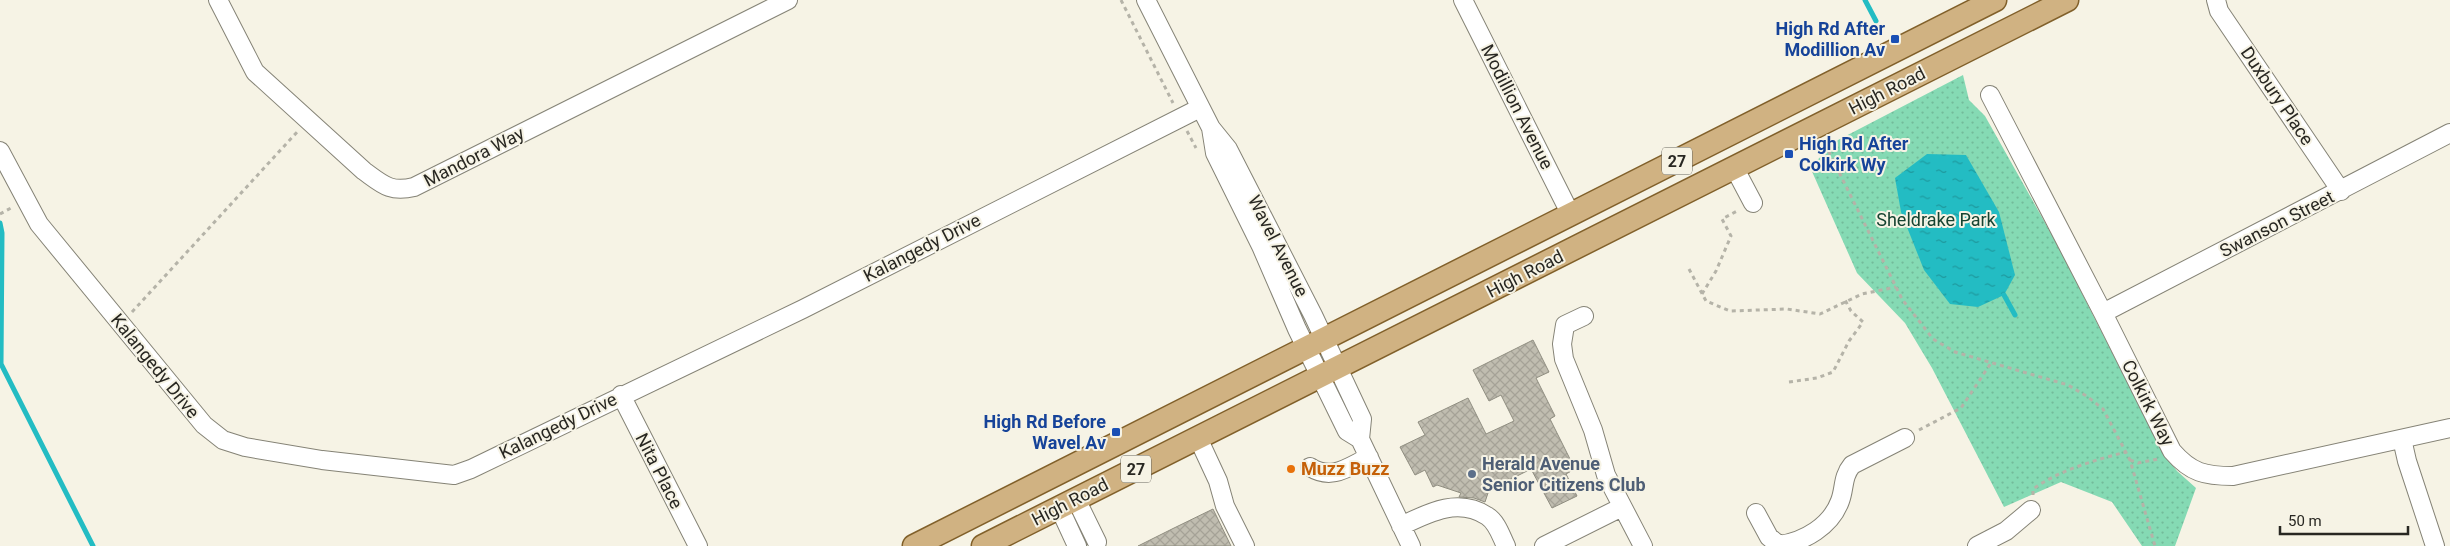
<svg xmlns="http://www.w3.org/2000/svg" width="2450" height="546" font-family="Roboto,sans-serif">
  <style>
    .park { fill: url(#park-dots) }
    .water { fill: url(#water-ripples) }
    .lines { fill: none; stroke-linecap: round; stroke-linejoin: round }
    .stream { stroke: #23bcc3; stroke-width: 5 }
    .building { fill: url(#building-cross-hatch); stroke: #908e81 }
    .minor-casing { stroke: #858376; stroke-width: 20 }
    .major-casing { stroke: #81602a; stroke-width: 25 }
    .path { stroke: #b5b3a8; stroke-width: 3; stroke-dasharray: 4 4; stroke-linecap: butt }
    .minor { stroke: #fff; stroke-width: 18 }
    .major { stroke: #d0b282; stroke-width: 22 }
    .transit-dot { fill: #1a4fb4; stroke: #f6f3e5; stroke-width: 2 }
    .food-dot { fill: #e8710a; stroke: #f6f3e5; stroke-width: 2 }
    .service-dot { fill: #5c6f8a; stroke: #f6f3e5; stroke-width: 2 }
    .labels { text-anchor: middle; stroke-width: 4; stroke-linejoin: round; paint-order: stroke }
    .shield { fill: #f6f3e5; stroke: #66645c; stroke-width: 1 }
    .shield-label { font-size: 16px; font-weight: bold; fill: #282722 }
    .transit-label { font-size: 18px; font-weight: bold; fill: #164399; stroke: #f6f3e5; text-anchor: end }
    .street-label { font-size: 18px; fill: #282722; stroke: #f6f3e5 }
    .park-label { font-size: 18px; fill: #164432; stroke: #f6f3e5 }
    .service-label { font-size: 18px; font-weight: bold; fill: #4e5e75; stroke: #f6f3e5; text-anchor: start }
    .food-label { font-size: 18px; font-weight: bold; fill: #c56008; stroke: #f6f3e5; text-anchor: start }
  </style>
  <defs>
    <pattern id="park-dots" width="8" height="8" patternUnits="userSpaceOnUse" patternTransform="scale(1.25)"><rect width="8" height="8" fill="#85dab4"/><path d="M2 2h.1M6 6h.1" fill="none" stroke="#73bb9a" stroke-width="1.8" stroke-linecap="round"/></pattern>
    <pattern id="water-ripples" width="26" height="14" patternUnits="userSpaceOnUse" patternTransform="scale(1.25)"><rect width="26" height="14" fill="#23bcc3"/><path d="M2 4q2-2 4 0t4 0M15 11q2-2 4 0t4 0" fill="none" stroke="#1e999e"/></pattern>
    <pattern id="building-cross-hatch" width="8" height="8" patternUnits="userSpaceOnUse" patternTransform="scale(1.25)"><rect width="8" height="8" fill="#c0bdb0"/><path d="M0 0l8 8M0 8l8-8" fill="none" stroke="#a5a297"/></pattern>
  </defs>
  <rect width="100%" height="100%" fill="#f6f3e5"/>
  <path class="park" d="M1963,75L1969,100L1985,116L2057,244L2163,453L2177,471L2196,488L2175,546H2142L2112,502L2061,482L2004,507L1932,368L1905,323L1857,273L1810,167L1838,140Z"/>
  <path class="water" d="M1927,154L1966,155L1999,212L2015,275L2004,295L1978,307L1950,304L1924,270L1901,212L1895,178Z"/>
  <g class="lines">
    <path class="stream" d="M1865,0L1876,21
      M0,223L2,233L1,364L93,546
      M2004,295L2015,315"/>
  </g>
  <path class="building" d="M1533,340L1549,372L1536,378L1555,416L1550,419L1575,469L1566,474L1577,496L1552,508L1531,469L1489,490L1485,502L1474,498L1459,497L1461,493L1437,485L1433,487L1425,470L1415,475L1400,447L1425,435L1418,422L1468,398L1486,434L1514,421L1501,395L1489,401L1473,370Z
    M1213,509L1231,546H1138L1172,529Z"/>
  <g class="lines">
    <g class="minor-casing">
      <path id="minor" d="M218,0L255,72L364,171C382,184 390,193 414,187L788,0
        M1146,0L1211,128L1228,149L1313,315L1362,419L1360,439
        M1463,0L1571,215
        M2216,0L2219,11L2341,191
        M1990,95L2103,313L2172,451C2191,473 2205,476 2233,476L2450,428
        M1211,128L1215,153L1261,246L1297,329L1347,431L1360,439L1411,546
        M0,151L39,224L204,425L223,440L245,447L322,460L454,475L471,469L803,309L1200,108
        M1735,169L1753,203
        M2103,313L2450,133
        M1584,316L1565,325L1562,344L1564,359L1593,430L1606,475L1643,546
        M621,395L698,546
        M1198,438L1218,481L1225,506L1245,546
        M2402,439L2407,461L2435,546
        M1310,467C1332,481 1348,467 1369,457
        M1076,499L1097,542
        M1059,507L1077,546
        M1756,513L1769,537L1779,545C1804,542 1831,526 1840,501C1845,488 1842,477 1852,465L1905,438
        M1401,526C1428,513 1458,497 1487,516C1497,522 1501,536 1506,546
        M1544,546L1622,507
        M1977,546L2006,531L2031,510"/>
    </g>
    <g class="major-casing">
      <path id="major" d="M914,546L1995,0
        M983,546L2067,0"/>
    </g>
    <path class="path" d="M1121,0L1173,103
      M1187,131L1196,148
      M1825,144L1902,299L1933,339L1955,352L2068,385L2088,397L2103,409L2130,460L2155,546
      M0,214L11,208
      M1689,269L1706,301L1730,311L1787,309L1820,314L1862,294L1896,287
      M1702,294L1716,271L1731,236L1722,219L1739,210
      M132,312L298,131
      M1789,382L1817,378L1833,372L1849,341L1863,322L1851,311L1845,300
      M1919,430L1961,408L1991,363
      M2130,460L2138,463L2158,459
      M2033,495V489C2060,470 2095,460 2126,452"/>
    <use href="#minor" class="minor"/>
    <use href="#major" class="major"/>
  </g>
  <g class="transit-dot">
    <rect x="1890" y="34" width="10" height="10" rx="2.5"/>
    <rect x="1784" y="149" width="10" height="10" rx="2.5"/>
    <rect x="1111" y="427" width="10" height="10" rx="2.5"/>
  </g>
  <circle class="food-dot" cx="1291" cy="469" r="5"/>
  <circle class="service-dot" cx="1472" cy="474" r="5"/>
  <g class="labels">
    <g class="shield">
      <rect x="1662" y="147.5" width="30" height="27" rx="4"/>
      <rect x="1121" y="455.5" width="30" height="27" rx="4"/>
    </g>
    <g class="shield-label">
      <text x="1677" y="167">27</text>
      <text x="1136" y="475">27</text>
    </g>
    <g class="transit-label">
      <text x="1885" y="35">High Rd After<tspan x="1885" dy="21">Modillion Av</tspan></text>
      <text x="1799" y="150" text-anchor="start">High Rd After<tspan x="1799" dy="21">Colkirk Wy</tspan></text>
      <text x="1106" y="428">High Rd Before<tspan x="1106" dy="21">Wavel Av</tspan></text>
    </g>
    <g class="street-label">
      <text transform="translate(1887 91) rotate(-27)" y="6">High Road</text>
      <text transform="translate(2277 96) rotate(56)" y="6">Duxbury Place</text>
      <text transform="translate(1517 107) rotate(63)" y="6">Modillion Avenue</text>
      <text transform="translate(474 157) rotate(-27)" y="6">Mandora Way</text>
      <text transform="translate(2277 224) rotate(-27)" y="6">Swanson Street</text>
      <text transform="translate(1278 246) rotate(63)" y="6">Wavel Avenue</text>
      <text transform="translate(922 248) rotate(-27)" y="6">Kalangedy Drive</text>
      <text transform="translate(1525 274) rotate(-27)" y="6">High Road</text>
      <text transform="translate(155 366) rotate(51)" y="6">Kalangedy Drive</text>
      <text transform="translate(2148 403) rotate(63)" y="6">Colkirk Way</text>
      <text transform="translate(558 426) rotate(-26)" y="6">Kalangedy Drive</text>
      <text transform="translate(659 471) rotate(63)" y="6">Nita Place</text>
      <text transform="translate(1070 502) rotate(-27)" y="6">High Road</text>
    </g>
    <g class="park-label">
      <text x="1936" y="226">Sheldrake Park</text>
    </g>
    <g class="service-label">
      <text x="1482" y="470">Herald Avenue<tspan x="1482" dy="21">Senior Citizens Club</tspan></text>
    </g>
    <g class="food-label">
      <text x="1301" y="475">Muzz Buzz</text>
    </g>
  </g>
  <path d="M2280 526v8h128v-8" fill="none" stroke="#282722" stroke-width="2.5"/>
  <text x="2288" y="526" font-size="15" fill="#282722" stroke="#f6f3e5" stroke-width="4" paint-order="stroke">50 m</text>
</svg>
